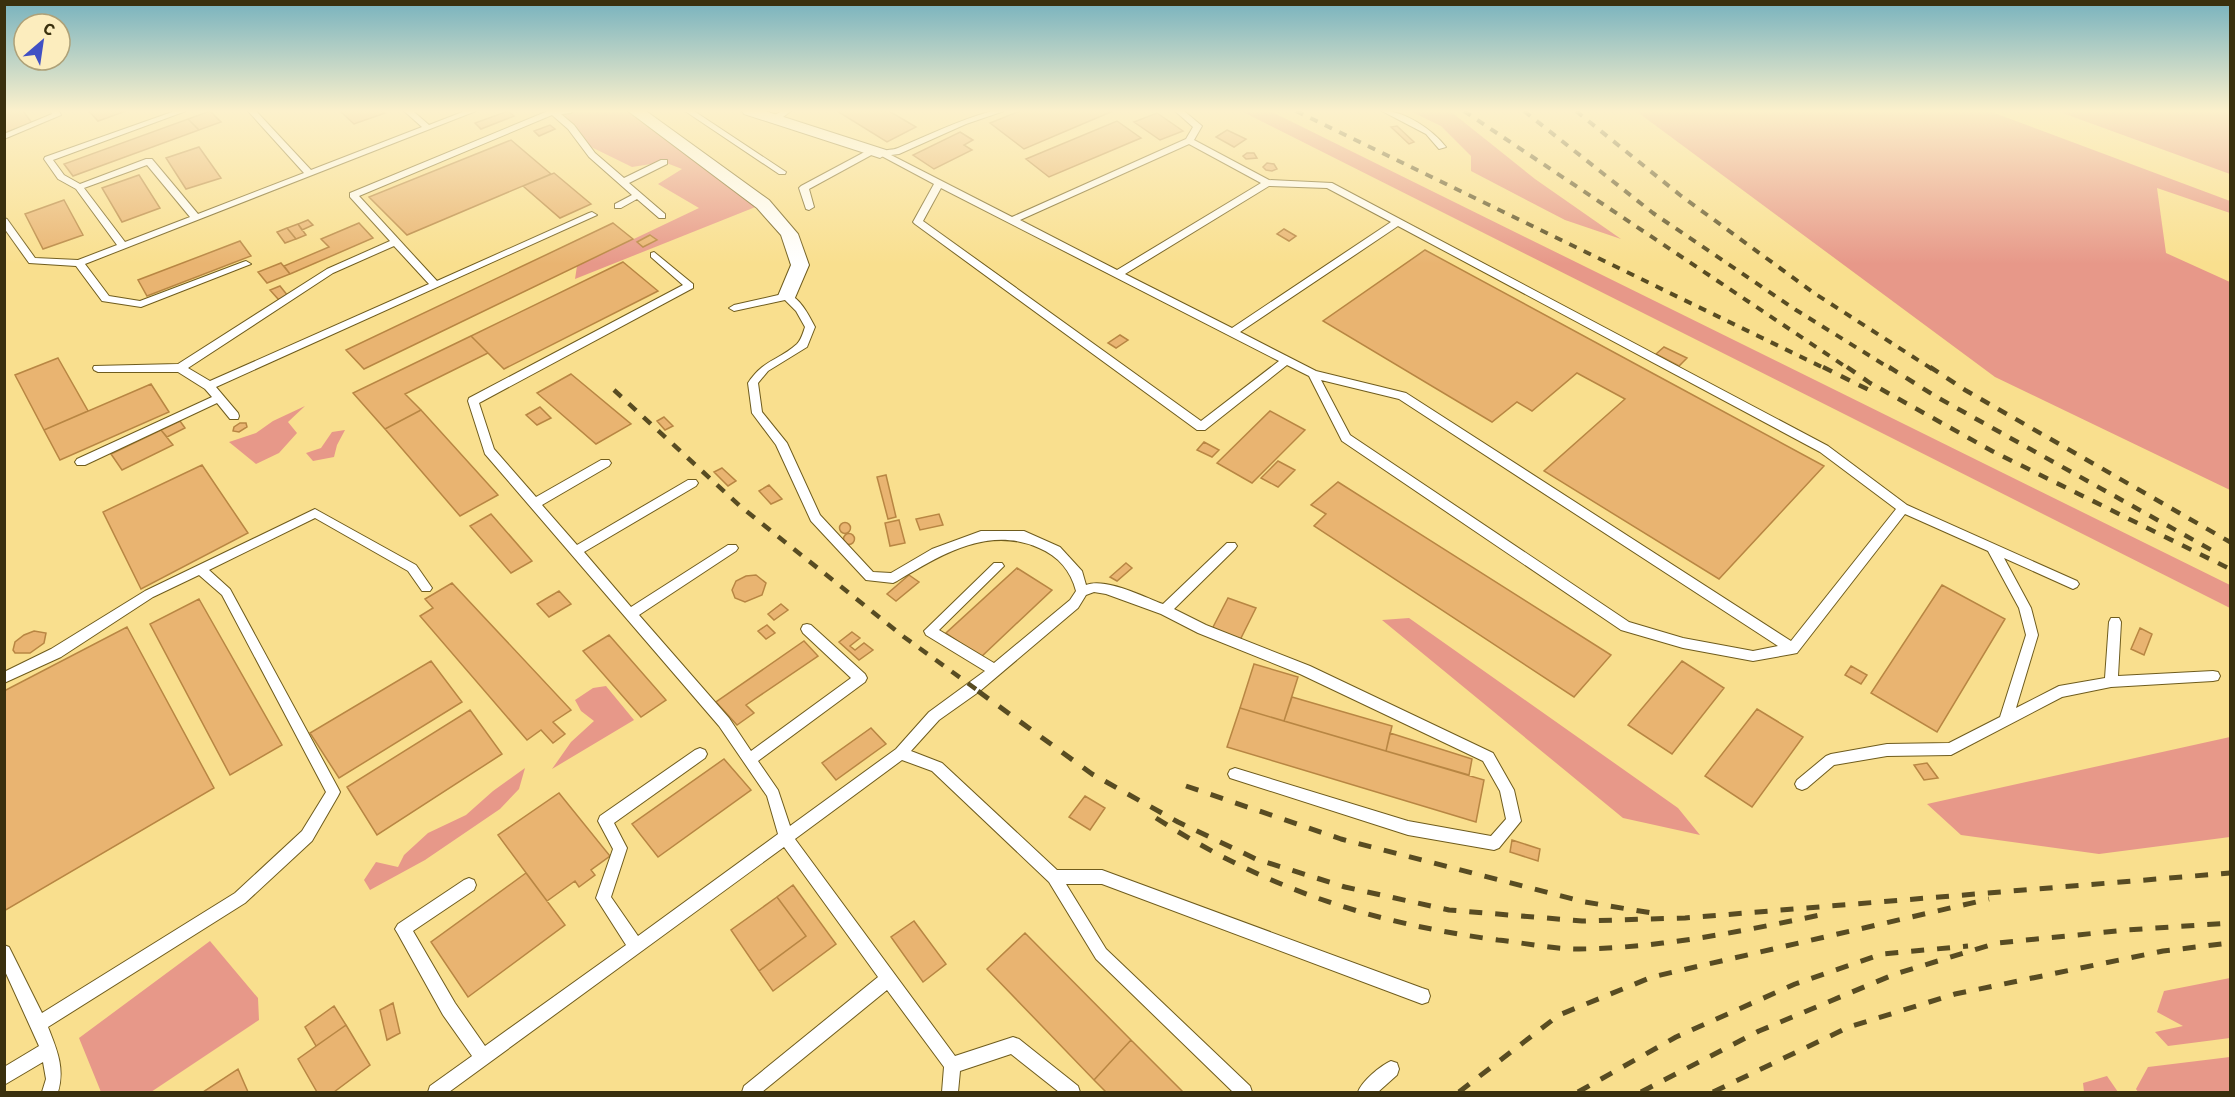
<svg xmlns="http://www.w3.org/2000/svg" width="2235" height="1097" font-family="'IBM Plex Sans',sans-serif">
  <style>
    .forest { fill: #e79889 }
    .building { fill: #e9b471; stroke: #b88643; stroke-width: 1.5 }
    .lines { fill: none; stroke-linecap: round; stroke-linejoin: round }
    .service-casing { stroke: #6f5c1d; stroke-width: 2 }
    .minor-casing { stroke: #6f5c1d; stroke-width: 2 }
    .service { fill: #fff; fill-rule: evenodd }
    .minor { fill: #fff; fill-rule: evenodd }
    .rail-far2 { stroke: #584c22; stroke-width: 4; stroke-dasharray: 8 8; stroke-linecap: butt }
    .rail-far1 { stroke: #584c22; stroke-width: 4.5; stroke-dasharray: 10 10; stroke-linecap: butt }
    .rail { stroke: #584c22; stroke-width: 5; stroke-dasharray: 13 13; stroke-linecap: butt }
  </style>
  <rect width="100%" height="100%" fill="#f9df8e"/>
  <path class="forest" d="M636,111L763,204L575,279L577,266L699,208L658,184L682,169L664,162L632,167L583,143L553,112Z
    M1241,111H1270L2230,585V608Z
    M1410,111H1450L1535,179L1621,239L1565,220L1471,171V156L1441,126Z
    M1636,111H1989L2230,201V213L2157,188L2166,253L2230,282V490L1995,377Z
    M2057,111H2230V174Z
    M305,406L288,422L297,433L279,453L256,464L229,442L256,433L273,421Z
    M345,430L337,445L334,457L313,461L306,453L321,448L332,432Z
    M1409,618L1678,808L1700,835L1623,818L1382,620Z
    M606,686L634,720L552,769L571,742L594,721L581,711L575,700L593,688Z
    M2230,737V837L2099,854L1961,835L1927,804Z
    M525,768L519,789L500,809L425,860L370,890L364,880L376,862L398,867L404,855L428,833L466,815L493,791Z
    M210,941L258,998L259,1020L151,1092H101L79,1038Z
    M2230,978V1038L2168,1046L2155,1032L2183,1026L2157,1012L2164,991Z
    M2230,1057V1092H2138L2136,1089L2148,1067Z
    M2107,1076L2118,1092H2084L2083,1083Z"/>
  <path class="building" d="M4,111H23L32,123L4,133Z
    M89,111H126L98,121Z
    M210,111L221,122L199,130L188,119Z
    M340,111H382L385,113L354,124Z
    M508,111L514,116L481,129L475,123Z
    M837,111H889L916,127L887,142Z
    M1020,111H1113L1024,149L990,123Z
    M1157,113L1183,131L1160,140L1134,122Z
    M188,119L199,130L73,176L64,164Z
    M1117,121L1141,138L1049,177L1026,159Z
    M550,125L555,129L539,136L534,131Z
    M1397,126L1414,142L1409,144L1391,127Z
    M1227,130L1246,139L1234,147L1216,137Z
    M960,132L973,140L964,145L972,150L934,169L913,155Z
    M511,140L551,174L407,235L369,197Z
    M199,147L221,178L186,189L166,158Z
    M1247,153H1254L1257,158L1246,159L1243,156Z
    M1267,163L1274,164L1277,169L1272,171L1266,170L1263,167Z
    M554,173L591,204L560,218L523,186Z
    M139,175L160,208L122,222L102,188Z
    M64,200L83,235L43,249L25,214Z
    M308,220L313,225L302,230L298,224Z
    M359,223L373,238L290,274L284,266L329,247L321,239Z
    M613,223L633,239L364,369L346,350Z
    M298,224L306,235L296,239L287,228Z
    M287,228L296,239L285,243L277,232Z
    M1284,229L1296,236L1289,241L1277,234Z
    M650,235L657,240L643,247L637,242Z
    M240,241L251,256L147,296L138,280Z
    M1425,250L1654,374L1824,466L1719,579L1544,471L1625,399L1577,373L1532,411L1517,402L1492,422L1323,321Z
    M623,262L658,291L504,369L471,336Z
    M281,263L290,274L267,283L258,272Z
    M280,286L288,296L279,300L270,290Z
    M1120,335L1128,340L1116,348L1108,343Z
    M471,336L488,353L405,394L421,410L385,429L353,393Z
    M1664,347L1687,358L1679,366L1656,354Z
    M58,358L88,411L44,430L15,375Z
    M571,374L631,424L596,444L537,393Z
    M151,384L169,412L60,460L44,430Z
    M540,407L551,418L537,425L526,415Z
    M421,410L498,495L460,516L385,429Z
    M1270,411L1305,430L1252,483L1217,463Z
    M664,417L673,426L665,430L657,421Z
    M180,421L185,428L167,437L161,430Z
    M240,423H246L247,427L239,432L233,431L234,427Z
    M161,430L173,445L122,470L111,454Z
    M1204,442L1219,450L1212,457L1197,450Z
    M1278,461L1295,470L1278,487L1261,478Z
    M202,465L248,533L141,589L103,512Z
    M722,468L736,481L728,486L714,472Z
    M886,475L896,517L888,519L877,477Z
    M1338,482L1611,655L1574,697L1314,526L1326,514L1311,505Z
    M769,485L782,499L771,504L759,491Z
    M491,514L532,561L511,573L470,526Z
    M939,514L943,525L920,530L916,519Z
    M899,520L905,543L890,546L885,523Z
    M839.5 528a5.5 5.5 0 1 1 11 0a5.5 5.5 0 1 1-11 0Z
    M843.5 539a5.5 5.5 0 1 1 11 0a5.5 5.5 0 1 1-11 0Z
    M1126,563L1132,568L1117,581L1110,577Z
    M1017,568L1052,590L981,657L946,633Z
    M756,575L766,583L762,595L745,602L735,598L732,590L736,581L746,576Z
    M909,575L919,582L896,601L887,594Z
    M452,583L571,710L553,722L565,734L553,743L541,730L527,740L420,616L433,608L425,599Z
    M1942,585L2005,619L1937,732L1871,693Z
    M559,591L571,604L549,617L537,604Z
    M1228,598L1256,608L1240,640L1212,629Z
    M199,599L282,745L230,775L150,624Z
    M781,604L788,610L774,620L768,614Z
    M767,625L775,633L766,639L758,631Z
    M127,627L214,788L4,911V691Z
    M2140,628L2152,634L2144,655L2131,649Z
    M34,631L46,633L44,643L30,653H15L13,650L15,642L24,635Z
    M852,632L860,638L850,646L855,650L864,643L873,650L859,660L839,642Z
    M609,635L666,700L641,717L583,651Z
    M804,641L818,656L746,705L754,713L737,725L716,702Z
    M431,661L462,702L339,778L310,733Z
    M1682,661L1724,688L1672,754L1628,725Z
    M1254,664L1298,677L1284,721L1240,708Z
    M1851,666L1867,675L1861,684L1845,675Z
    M1292,697L1392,726L1386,751L1284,721Z
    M1240,708L1484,780L1476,822L1227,747Z
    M1757,709L1803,737L1752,807L1705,776Z
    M470,710L502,754L377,835L347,787Z
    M871,728L886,744L836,780L822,763Z
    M1390,733L1472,759L1469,775L1386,751Z
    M724,759L751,790L658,857L632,824Z
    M1927,763L1938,778L1924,780L1914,765Z
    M559,793L610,856L591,870L595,875L579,887L575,881L547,901L498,835Z
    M1085,796L1105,808L1090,830L1069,817Z
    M1512,840L1540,849L1538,861L1510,852Z
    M526,873L565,925L468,997L431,942Z
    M793,885L836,944L773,991L759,971L806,936L777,897Z
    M777,897L806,936L759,971L731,930Z
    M914,921L946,964L923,982L891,937Z
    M1025,933L1131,1040L1094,1080L987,969Z
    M393,1003L400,1033L387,1040L380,1010Z
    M334,1006L346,1025L316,1046L305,1027Z
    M346,1025L370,1065L334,1092H317L298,1059Z
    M1131,1040L1183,1092H1106L1094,1080Z
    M238,1069L248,1092H203Z"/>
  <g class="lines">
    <g class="service-casing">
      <path id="service" d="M51,111H59L61,115L4,139V134L52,114Z
        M175,111H186L53,160L64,175L80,184L146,159H152L198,214L304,173L248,111H256L311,170L422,127L404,111H413L429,125L465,111H476L85,264L109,296L140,301L243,262L246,261L251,264L141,307L102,301L76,266L29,263L4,228V218L7,219L35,258L78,260L117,245L76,189L58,179L44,159L45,157ZM147,165L190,217L125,242L84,188Z
        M548,111H572L571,113L561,114L574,125L595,153L624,178L661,160H667V164L629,183L665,214V218H659L637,199L621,208H615V204L632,195L589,157L568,129L552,115L359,196L437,281L589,213L592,212L597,215L216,387L238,413L239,416L238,419H230L217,403L85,465H77L75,462L77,459L212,397L205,389L178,372H98L94,370L93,368L94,366L178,364L327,269L390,241L350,197V193ZM394,246L429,284L210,381L188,368L333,273Z
        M685,111H694L786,172L785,174H779Z
        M782,111H791L779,120H773V116Z
        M992,111H1004L966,124L899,154L891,155L1012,217L1186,139L1193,127L1175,111H1184L1202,126L1194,140L1269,180L1332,183L1828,446L1907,505L2077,581L2079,584L2077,587L2073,589L2004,558L2031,608L2038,635L2016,708L2059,686L2105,678L2109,622L2111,618H2119L2121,622L2118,676L2213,671L2218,672L2220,676L2218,680L2213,681L2111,687L2062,697L1951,755L1887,756L1834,765L1807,788L1802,790L1797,788L1795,784L1797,780L1826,756L1831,754L1887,744L1949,743L2000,717L2026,635L2019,608L1988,551L1905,514L1797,653L1792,654L1753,661L1683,648L1621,630L1342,441L1309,376L1287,365L1205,430H1197L915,224L913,222L934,184L876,153C882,149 891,151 898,148C929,135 959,120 992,111ZM1189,144L1261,183L1117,270L1020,220ZM1269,186L1327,188L1391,222L1232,328L1125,274ZM941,188L1279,361L1201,421L923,221ZM1398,226L1820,452L1896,509L1791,641L1406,393L1316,371L1240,332ZM1321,380L1399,399L1778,646L1753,651L1683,638L1629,622L1350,435Z
        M1382,111C1404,110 1433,130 1446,147L1439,149L1426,134Z
        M872,148L875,149V153L809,189L814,207L809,210L806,209L799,188L801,186Z
        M654,252L693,284V288L479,403L494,449L536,497L601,460H609L611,463L609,466L542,505L577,545L688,480H696L698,483L696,486L584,552L631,607L728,545H736L738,548L736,551L639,615L729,718L751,751L851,678L803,633L801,629L803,625L807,624L811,625L865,674L867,678L865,682L758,761L778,790L790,826L896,749L929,712L985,671L926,635L924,631L994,563H1002L1004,566L939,630L994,663L1070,600L1076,591C1071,571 1058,556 1039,548C988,525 941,555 897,581L893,583L866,580L811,521L776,445L752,413L748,383C764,359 778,361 797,344C801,340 803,333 805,327L796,311L785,300L734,311L729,308L734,305L787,293C801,299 808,314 815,327L807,347L768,371L758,383L762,412L787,443L820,515L873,572L891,573L932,549L981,531H1024L1060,547L1082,571L1086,585C1105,577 1144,597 1163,604L1227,543H1235L1237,546L1235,549L1174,609L1206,625L1310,666L1493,753L1514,790L1521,821L1499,848L1494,850L1408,835L1230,778L1228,774L1230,770L1235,768L1408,821L1491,836L1506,819L1500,791L1483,761L1300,674L1198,633L1161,614L1106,594L1094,592L1086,595L1078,608L980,691L939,720L911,751L942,763L1057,870H1102L1422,988L1428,990L1430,996L1428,1002L1422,1004L1102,884H1066L1106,949L1250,1086L1252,1092H1233L1096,959L1049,882L932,771L902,760L795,839L955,1056L1013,1037L1019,1039L1078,1086L1080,1092H1059L1011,1054L960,1071L958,1092H942L944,1067L887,990L762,1092H742L744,1086L878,977L784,847L449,1092H428L430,1086L472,1056L443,1015L398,934L395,929L398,924L464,880L469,878L474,880L476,885L474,890L413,931L455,1003L485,1046L626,945L596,898L613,849L598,821L600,816L695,750L700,748L705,750L707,754L705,758L614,823L627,848L611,897L638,936L778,834L767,796L719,726L485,454L468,401L469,398L683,285L651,257V253Z
        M315,509L416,565L432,588L430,591H422L408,571L315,518L209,570L230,589L338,788L340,792L338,796L312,841L245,903L48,1027C57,1050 65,1068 58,1092H42L46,1079L43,1062L4,1085V1067L39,1046L4,969V945L9,947L42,1013L235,893L302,831L326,792L222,595L199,575L153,597L61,657L4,683V672L51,649L145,591Z
        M1391,1061L1397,1063L1399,1069L1397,1075L1378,1092H1358C1362,1081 1380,1066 1391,1061Z"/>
    </g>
    <g class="minor-casing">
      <path id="minor" d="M628,111H646L769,200L798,234L809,265L794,300H780L778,296L791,265L781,235L757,208Z
        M742,111H765L886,150L888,153L880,158L874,156L744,114Z"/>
    </g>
    <use href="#service" class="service"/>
    <use href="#minor" class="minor"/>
    <path class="rail-far2" d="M1296,111L1826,369
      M1464,111L1849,369
      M1524,111L1653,213L1796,310L1891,369
      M1576,111L1680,195L1814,293L1932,369"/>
    <path class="rail-far1" d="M1823,367L1873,392
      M1847,367L1870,383L1992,451L2230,569
      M1889,367L1935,396L2215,552
      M1930,367L1965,390L2230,542
      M614,390L740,506L904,637L980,692"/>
    <path class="rail" d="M978,691L1092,774L1178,822L1256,859L1345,887L1449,910L1582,921L1685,918L2230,873
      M1186,786L1341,839L1585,902L1652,913
      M1156,818C1265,888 1370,923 1498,940C1525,943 1552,949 1579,949C1664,948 1747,930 1830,913
      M1459,1092L1559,1015L1652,977L1989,899
      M1578,1092L1676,1037L1795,984L1882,954L1968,946
      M1641,1092L1759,1031L1895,974L1997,943L2127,930L2230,923
      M1713,1092L1849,1027L1955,994L2163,951L2230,943"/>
  </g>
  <linearGradient id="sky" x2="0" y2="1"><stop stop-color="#77b2be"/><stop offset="0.42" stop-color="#fcf1cc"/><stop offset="1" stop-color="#fcf1cc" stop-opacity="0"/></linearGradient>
  <rect width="2235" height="264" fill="url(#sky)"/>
  <rect width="2235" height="1097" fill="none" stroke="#3a300e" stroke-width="12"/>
  <g transform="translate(42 42) rotate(29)"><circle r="28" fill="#fcedbe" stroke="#aea178" stroke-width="1.5"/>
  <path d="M0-4.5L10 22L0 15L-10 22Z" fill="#4050c4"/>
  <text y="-9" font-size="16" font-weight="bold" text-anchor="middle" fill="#3a300e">С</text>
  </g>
</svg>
